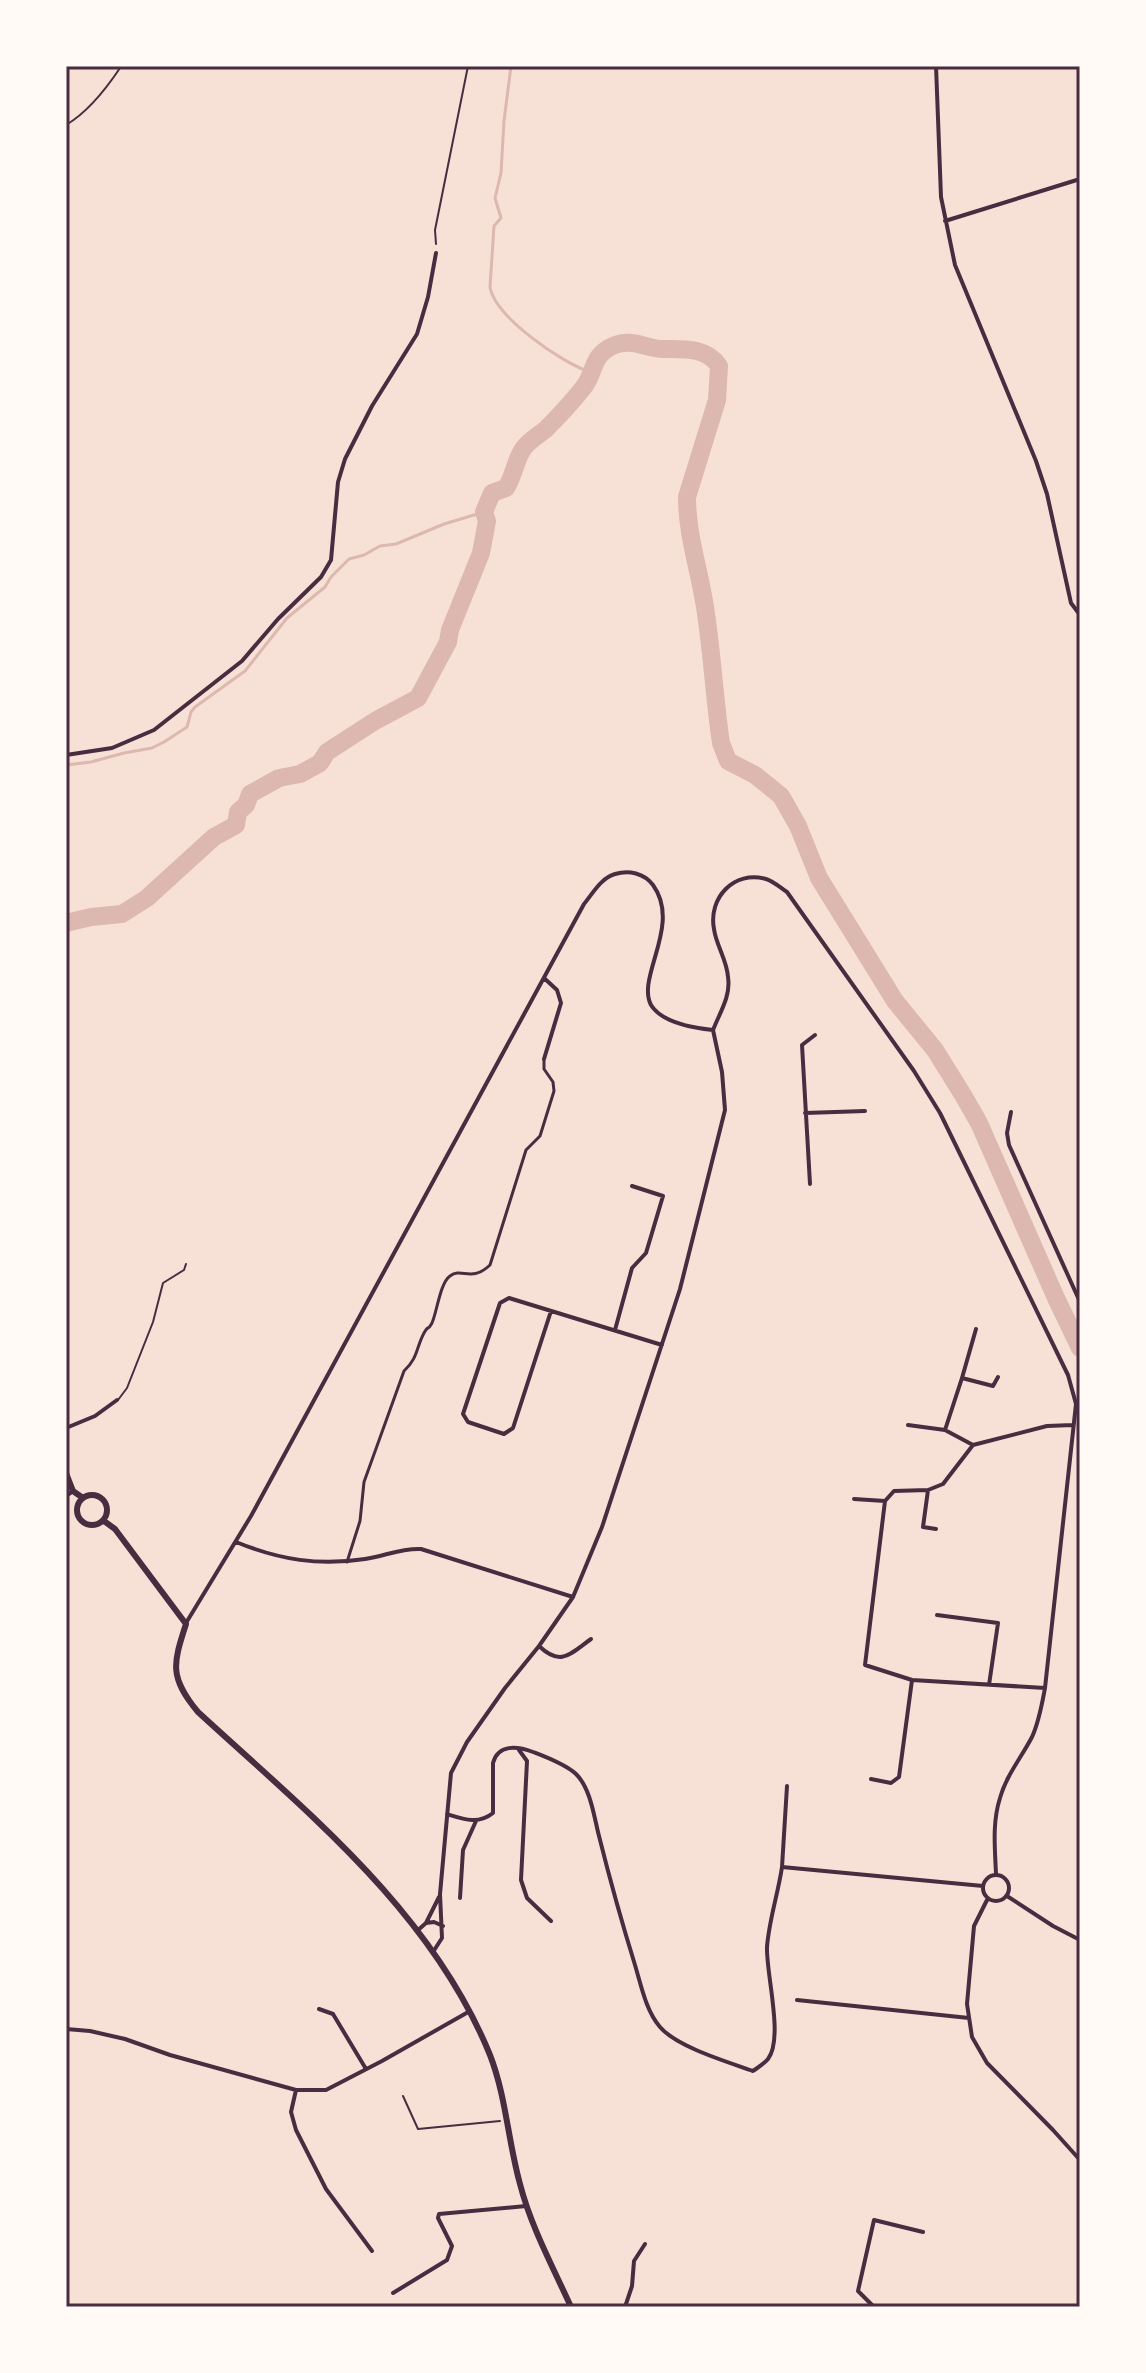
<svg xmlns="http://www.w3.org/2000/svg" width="1146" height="2373" font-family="Figtree,sans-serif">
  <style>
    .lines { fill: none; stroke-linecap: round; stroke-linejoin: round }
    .stream { stroke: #dcb8b0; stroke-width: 3 }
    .river { stroke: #dcb8b0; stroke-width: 18 }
    .path { stroke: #4a2c40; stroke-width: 2 }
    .service { stroke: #4a2c40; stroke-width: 2 }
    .pedestrian { stroke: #4a2c40; stroke-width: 3 }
    .minor { stroke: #4a2c40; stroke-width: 4 }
    .tertiary { stroke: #4a2c40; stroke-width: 6 }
    .neatline { fill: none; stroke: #4a2c40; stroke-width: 3 }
  </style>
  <rect width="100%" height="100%" fill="#f7e1d7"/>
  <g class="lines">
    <path class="stream" d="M511,66L504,121L501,173L495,198L501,218L494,226L490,287C495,317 562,363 590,372
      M66,765L91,762L124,753L152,748L164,742L187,727L191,712L195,707L245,671L287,618L325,587L331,577L349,559L364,555L380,546L396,544L444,524L484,512"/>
    <path class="river" d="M66,923L91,917L122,914L147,898L214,837L236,825L238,812L246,805L250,794L279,778L300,774L320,763L327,752L375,721L418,698L448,642L450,630L481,553L487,521L484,512L492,493L506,488C514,476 515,461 523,449C528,441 539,435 546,429C559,416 572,402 583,388C596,373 590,355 615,345C632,338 647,349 663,349C683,349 707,347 719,366L717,400L687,497C687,533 698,566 704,601C712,648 714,696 721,743L728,761L755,775L781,796L798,826L819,878L895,1001L935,1050L963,1095L979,1123L1056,1298L1080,1348"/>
    <path class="path" d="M66,125C88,112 106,89 120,68
      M436,244L435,230L468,66
      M403,2096L418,2129L500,2121"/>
    <path class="service" d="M118,1400L127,1388L153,1322L163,1283L184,1270L186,1264"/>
    <path class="pedestrian" d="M347,1562L360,1521L364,1482L404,1371C418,1358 416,1348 424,1333C429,1324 427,1332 432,1323C437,1312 440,1283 450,1276C462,1267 471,1283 490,1265L526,1150L540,1136L554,1091L553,1082L544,1069V1060"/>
    <path class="minor" d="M936,66L941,197L955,265L1036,461L1047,494L1071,603L1080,615
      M945,221L1080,179
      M66,755L112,748L154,730L242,661L278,619L321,577L331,560L338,482L345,459L372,406L417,334L428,297L436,253
      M544,978L557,990L561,1003L544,1059
      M713,1030C720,1012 731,996 728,977C727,960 716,945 714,929C708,898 734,870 766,879C773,881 781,888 787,892L914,1071L940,1113L1068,1375L1076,1404L1045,1688C1042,1704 1039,1722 1032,1737C1021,1758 1006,1776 1000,1798C992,1823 995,1849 996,1874
      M1011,1112L1007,1133L1009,1145L1080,1302
      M805,1113L865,1111
      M810,1184L802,1045L815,1035
      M551,1311L513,1428L504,1434L468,1422L463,1414L500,1303L509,1298L662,1345
      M615,1330L632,1268L646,1253L663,1196L632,1186
      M962,1378L993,1386L998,1377
      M908,1425L945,1430L973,1445
      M66,1428L95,1416L117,1400
      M945,1430L962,1378L976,1329
      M928,1490L923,1527L936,1529
      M66,1496L73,1491
      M854,1499L885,1501
      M236,1542C280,1560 319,1566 365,1559C385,1556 401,1548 421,1549L573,1597
      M937,1615L998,1623L989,1685
      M186,1623L251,1516L584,904C593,893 601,878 615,874C629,870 644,873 653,885C682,925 636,977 651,1005C662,1023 694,1028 713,1030
      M539,1646C561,1667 570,1654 591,1639
      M912,1680L1045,1688
      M519,1750L527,1761L521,1880L527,1898L551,1921
      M871,1779L891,1783L899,1777L912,1680L865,1665L885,1501L894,1491L928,1490L943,1484L973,1445L1047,1426L1073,1425
      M447,1814C463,1819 478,1825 493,1813V1763C498,1744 517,1746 533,1752C546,1757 565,1764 576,1774C591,1789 594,1817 599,1836C610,1880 622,1923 635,1965C641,1985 646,2011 660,2027C677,2047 728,2062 753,2071C757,2068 764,2064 768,2059C784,2038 766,1974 767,1947C769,1920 778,1894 782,1867L983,1886
      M782,1867L787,1786
      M983 1888a13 13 0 1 1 26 0a13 13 0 1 1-26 0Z
      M1007,1896L1053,1926L1080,1940
      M460,1898L463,1850L476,1821
      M988,1898L974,1926L967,2004L972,2037L987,2063L1053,2130L1080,2160
      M426,1923L434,1922L443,1926
      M417,1931L426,1923L439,1897
      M433,1952L442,1938L440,1894L451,1773L467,1742L505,1688L539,1646L573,1597L602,1527L680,1289L725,1110L722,1072L713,1030
      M797,2000L969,2018
      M319,2009L333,2014L366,2069
      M66,2029L90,2031L125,2039L170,2055L296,2090H326L382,2061L470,2011
      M296,2090L291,2112L296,2130L326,2189L372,2251
      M393,2293L447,2260L452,2246L438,2218L439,2214L526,2206
      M625,2307L632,2286L634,2261L645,2244
      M874,2307L858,2291L874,2220L923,2232"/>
    <path class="tertiary" d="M66,1473L73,1491L83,1498
      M77 1510a15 15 0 1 1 30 0a15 15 0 1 1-30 0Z
      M104,1521L115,1529L186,1624C173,1664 169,1677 198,1712C308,1813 432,1912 490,2055C506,2096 508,2141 520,2184C531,2227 553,2267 571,2307"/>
  </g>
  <rect width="1146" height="2373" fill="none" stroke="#fffaf5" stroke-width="136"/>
  <rect x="68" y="68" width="1010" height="2237" class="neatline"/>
</svg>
